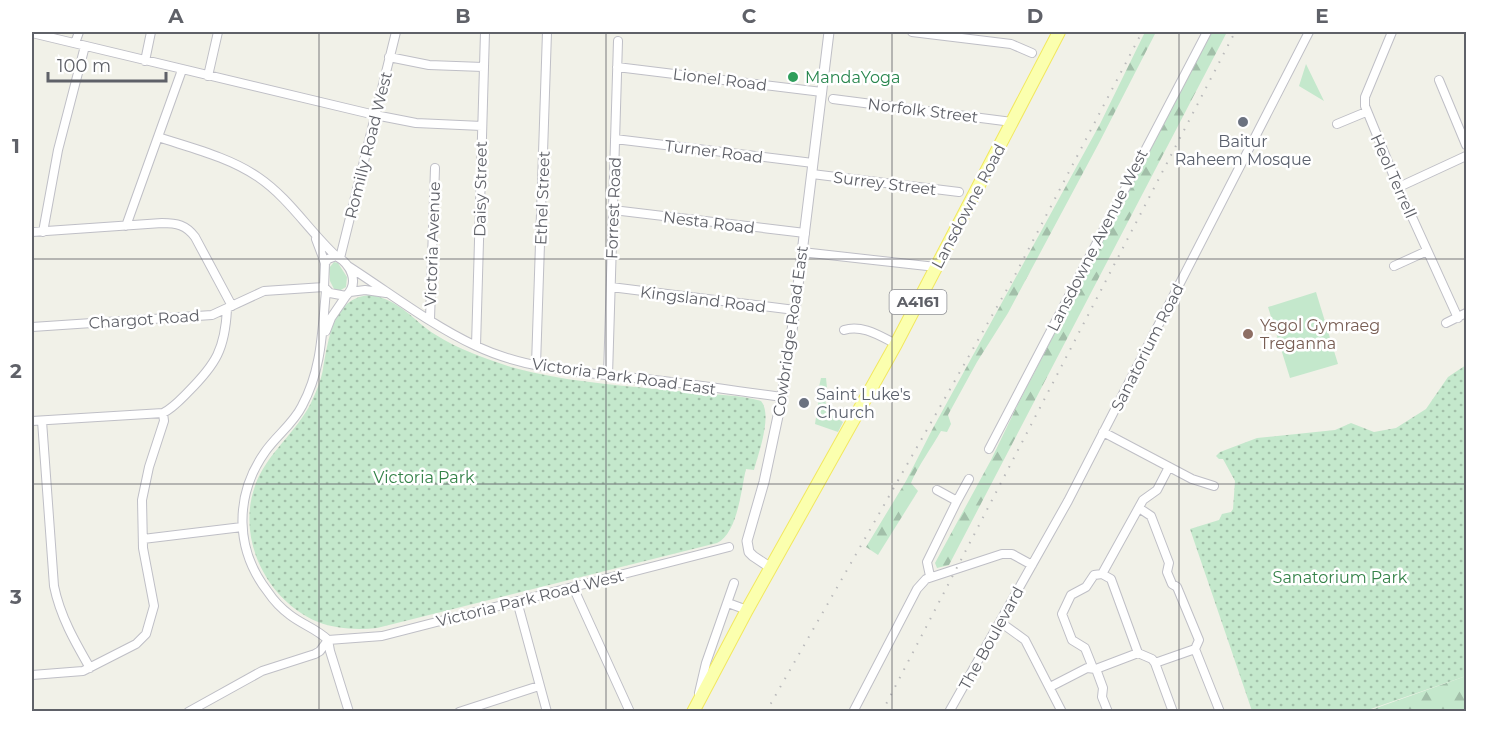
<svg xmlns="http://www.w3.org/2000/svg" width="1498" height="743" font-family="Montserrat,sans-serif">
  <style>
    .grass { fill: #c4e8cc }
    .forest { fill: url(#forest-firs) }
    .park { fill: url(#park-dots) }
    .lines { fill: none; stroke-linecap: round; stroke-linejoin: round }
    .minor-casing { stroke: #bfbfc6; stroke-width: 10 }
    .tertiary-casing { stroke: #bfbfc6; stroke-width: 11 }
    .primary-casing { stroke: #f2e85f; stroke-width: 14 }
    .minor { stroke: #fff; stroke-width: 8 }
    .tertiary { stroke: #fff; stroke-width: 9 }
    .primary { stroke: #fbffae; stroke-width: 12 }
    .rail { stroke: #bababb; stroke-width: 2; stroke-dasharray: 1.5 8; stroke-linecap: butt }
    .grid { fill: none; stroke: #5f6168; stroke-width: 1.5; stroke-opacity: 0.55 }
    .leisure-dot { fill: #2e9e5b; stroke: #fff; stroke-width: 2 }
    .worship-dot { fill: #6b7280; stroke: #fff; stroke-width: 2 }
    .education-dot { fill: #8d6e63; stroke: #fff; stroke-width: 2 }
    .labels { text-anchor: middle; stroke-width: 5; stroke-linejoin: round; paint-order: stroke }
    .shield { fill: #fff; stroke: #8f9095; stroke-width: 1.5 }
    .shield-label { font-size: 15px; font-weight: bold; fill: #5f6168 }
    .leisure-label { font-size: 16px; fill: #27864d; stroke: #fff; text-anchor: start }
    .street-label { font-size: 16px; fill: #5f6168; stroke: #fff }
    .worship-label { font-size: 16px; fill: #5b616d; stroke: #fff }
    .education-label { font-size: 16px; fill: #785e54; stroke: #fff; text-anchor: start }
    .park-label { font-size: 16px; fill: #348248; stroke: #fff }
    .neatline { fill: none; stroke: #5f6168; stroke-width: 2 }
    .grid-label { font-size: 20px; text-anchor: middle; font-weight: bold; fill: #5f6168 }
  </style>
  <defs>
    <pattern id="forest-firs" width="22" height="20" patternUnits="userSpaceOnUse" patternTransform="scale(1.5)"><rect width="22" height="20" fill="#c4e8cc"/><path d="M5 1l3.5 6h-7zM16 11l3.5 6h-7z" fill="#a2bfa9"/></pattern>
    <pattern id="park-dots" width="8" height="8" patternUnits="userSpaceOnUse" patternTransform="scale(1.5)"><rect width="8" height="8" fill="#c4e8cc"/><path d="M2 2h.1M6 6h.1" fill="none" stroke="#a2bfa9" stroke-width="1.8" stroke-linecap="round"/></pattern>
  </defs>
  <rect width="100%" height="100%" fill="#f1f1e8"/>
  <path class="grass" d="M1306,64L1324,101L1299,86Z
    M334,262L338,263L347,277L346,287L339,291L334,289L330,281L329,268Z
    M1316,292L1338,364L1290,378L1268,307Z
    M821,378H826L827,388L825,387L826,412L843,422L838,432L815,424L820,392L818,391Z"/>
  <path class="forest" d="M1145,32H1156L1099,143L1008,313L977,362L948,415L951,424L947,432L941,431C931,449 919,464 911,483L918,491L878,555L866,547L906,481L933,428L1100,124Z
    M1211,32H1227L949,565L937,568L935,563L991,460L1018,404Z
    M1466,676V711L1365,712Z"/>
  <path class="park" d="M370,295C401,300 412,320 436,335C458,349 486,359 511,367C572,384 635,386 697,393C717,395 741,395 761,401C773,415 758,454 754,470L746,469C741,489 738,533 717,543L377,628C357,630 336,629 318,622C267,601 236,539 255,486C266,454 296,433 311,403C316,392 321,381 323,369C329,339 332,298 370,295Z
    M1466,365V676L1365,711H1252L1190,529L1219,520L1222,514L1231,512L1233,509L1235,481L1223,459H1219L1216,456L1220,452L1257,438L1335,430L1351,423L1374,432L1396,428L1426,409L1448,377Z"/>
  <g class="lines">
    <g class="minor-casing">
      <path id="minor" d="M912,32L1011,44L1032,53
        M1392,32L1365,97V106L1397,184L1458,318
        M32,33L375,115L416,123L482,126
        M75,43L79,32
        M389,57L429,65L483,67
        M145,61L151,32
        M617,67L822,92
        M208,76L218,32
        M1439,80L1466,145
        M833,99L1012,122
        M1337,124L1366,112
        M158,137C191,148 229,157 258,177C289,198 309,231 336,256
        M615,139L813,163
        M812,174L959,192
        M1399,187L1466,156
        M613,210L805,233
        M126,226L182,70
        M32,232L162,223C177,223 186,225 195,237L232,306
        M43,232L58,150L85,46
        M316,239L325,263
        M802,252L936,267
        M336,256C351,264 360,283 346,296L330,293L324,287L325,263L328,259Z
        M340,258L396,32
        M348,266C390,293 431,325 476,346C529,371 589,373 646,379C691,384 737,391 782,397
        M1394,266L1427,251
        M611,287L795,310
        M326,291C322,331 322,369 302,406C293,424 276,436 265,452C234,496 235,550 268,592C274,601 282,609 290,615C303,625 317,629 328,640
        M350,292L365,290L386,293
        M430,319L435,168
        M1446,323L1466,313
        M32,327L212,315L264,291L324,287
        M844,330C862,324 880,336 896,344
        M326,331L331,318L346,296
        M476,346L485,32
        M536,365L547,32
        M608,376L618,41
        M32,421L163,413C173,408 180,400 188,392C216,364 225,349 227,309
        M42,421L54,586C60,616 75,642 90,668
        M1103,432L1192,479L1214,486
        M989,449L1207,32
        M957,501L969,479
        M1139,508L1151,516L1169,563L1167,572L1172,584L1177,587L1199,640L1195,649L1220,712
        M143,539L242,527
        M1102,574L1111,579L1138,653
        M930,576L927,562L957,501L937,490
        M573,587L630,712
        M517,601L547,712
        M728,603L747,610
        M1000,622L1025,640L1062,712
        M328,640L382,636L729,547
        M328,640L330,651L349,712
        M1155,663L1173,712
        M1093,668L1085,648L1072,640L1062,614L1071,595L1086,587L1094,575L1102,574L1143,500L1157,490L1169,467
        M1096,669L1103,688L1102,697L1108,712
        M32,675L83,671L136,644L146,634L154,606L143,548L142,500L149,467L164,421L163,413
        M1050,687L1087,668L1096,669L1138,653L1152,659L1155,663L1195,649
        M699,693L706,663L734,583
        M188,712L262,671L315,654L320,651L328,640
        M459,712L539,686
        M853,712L917,589L926,579L1002,554H1012L1032,565
        M949,712L1068,501L1309,32"/>
    </g>
    <g class="tertiary-casing">
      <path id="tertiary" d="M771,568L753,556L749,552L747,541L764,482L782,397L795,310L829,32"/>
    </g>
    <g class="primary-casing">
      <path id="primary" d="M693,712L747,610L896,344L1059,32"/>
    </g>
    <use href="#minor" class="minor"/>
    <use href="#tertiary" class="tertiary"/>
    <use href="#primary" class="primary"/>
    <path class="rail" d="M766,712L1014,277L1142,32
      M882,712L1235,32"/>
  </g>
  <path class="grid" d="M319,32V712M606,32V712M892,32V712M1179,32V712M32,259H1466M32,484H1466"/>
  <circle class="leisure-dot" cx="793" cy="77" r="6"/>
  <g class="worship-dot">
    <circle cx="1243" cy="122" r="6"/>
    <circle cx="804" cy="403" r="6"/>
  </g>
  <circle class="education-dot" cx="1248" cy="334" r="6"/>
  <g class="labels">
    <rect class="shield" x="889.5" y="290" width="57" height="24" rx="4.5"/>
    <g class="shield-label">
      <text x="918" y="307">A4161</text>
    </g>
    <g class="leisure-label">
      <text x="805" y="83">MandaYoga</text>
    </g>
    <g class="street-label">
      <text transform="translate(720 79) rotate(7)" y="6">Lionel Road</text>
      <text transform="translate(923 110) rotate(7)" y="6">Norfolk Street</text>
      <text transform="translate(368 145) rotate(-76)" y="6">Romilly Road West</text>
      <text transform="translate(714 151) rotate(7)" y="6">Turner Road</text>
      <text transform="translate(1394 176) rotate(66)" y="6">Heol Terrell</text>
      <text transform="translate(885 183) rotate(7)" y="6">Surrey Street</text>
      <text transform="translate(480 189) rotate(-89)" y="6">Daisy Street</text>
      <text transform="translate(542 198) rotate(-88)" y="6">Ethel Street</text>
      <text transform="translate(968 206) rotate(-62)" y="6">Lansdowne Road</text>
      <text transform="translate(613 208) rotate(-88)" y="6">Forrest Road</text>
      <text transform="translate(709 222) rotate(7)" y="6">Nesta Road</text>
      <text transform="translate(1097 240) rotate(-63)" y="6">Lansdowne Avenue West</text>
      <text transform="translate(432 244) rotate(-88)" y="6">Victoria Avenue</text>
      <text transform="translate(703 299) rotate(7)" y="6">Kingsland Road</text>
      <text transform="translate(144 319) rotate(-4)" y="6">Chargot Road</text>
      <text transform="translate(790 331) rotate(-82)" y="6">Cowbridge Road East</text>
      <text transform="translate(1147 347) rotate(-63)" y="6">Sanatorium Road</text>
      <text transform="translate(624 376) rotate(8)" y="6">Victoria Park Road East</text>
      <text transform="translate(530 598) rotate(-14)" y="6">Victoria Park Road West</text>
      <text transform="translate(991 638) rotate(-61)" y="6">The Boulevard</text>
    </g>
    <g class="worship-label">
      <text x="1243" y="147">Baitur<tspan x="1243" dy="18">Raheem Mosque</tspan></text>
      <text x="816" y="400" text-anchor="start">Saint Luke's<tspan x="816" dy="18">Church</tspan></text>
    </g>
    <g class="education-label">
      <text x="1260" y="331">Ysgol Gymraeg<tspan x="1260" dy="18">Treganna</tspan></text>
    </g>
    <g class="park-label">
      <text x="424" y="483">Victoria Park</text>
      <text x="1340" y="583">Sanatorium Park</text>
    </g>
  </g>
  <rect width="1498" height="743" fill="none" stroke="#ffffff" stroke-width="66"/>
  <path d="M48 72v9h118v-9" fill="none" stroke="#5f6168" stroke-width="3"/>
  <text x="57" y="72" font-size="18" fill="#5f6168" stroke="#ffffff" stroke-width="4.5" paint-order="stroke">100 m</text>
  <rect x="33" y="33" width="1432" height="677" class="neatline"/>
  <g class="grid-label">
    <text x="176" y="23">A</text>
    <text x="463" y="23">B</text>
    <text x="749" y="23">C</text>
    <text x="1035" y="23">D</text>
    <text x="1322" y="23">E</text>
    <text x="16" y="153">1</text>
    <text x="16" y="378">2</text>
    <text x="16" y="604">3</text>
  </g>
</svg>
